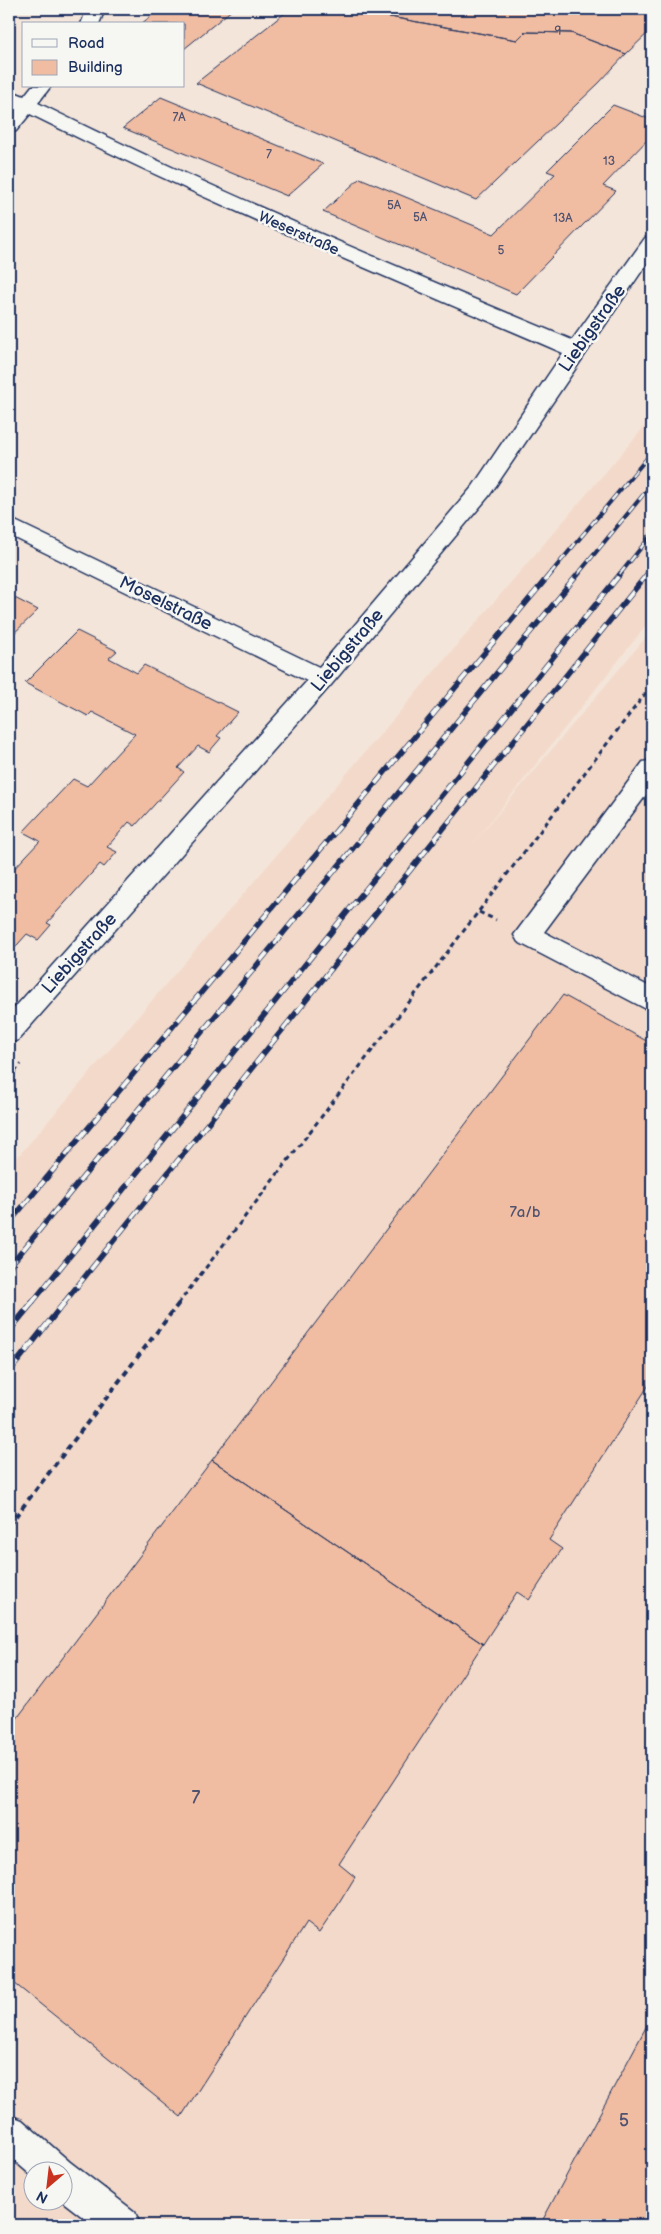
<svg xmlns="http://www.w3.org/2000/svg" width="661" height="2234" font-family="'Balsamiq Sans',sans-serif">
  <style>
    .built { fill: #f3d9c9; fill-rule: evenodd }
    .building { fill: #f1bda2; stroke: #1b2f5e }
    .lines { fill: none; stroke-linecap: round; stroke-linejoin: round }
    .minor-casing { stroke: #1b2f5e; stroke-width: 3 }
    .path-far1 { stroke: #1b2f5e; stroke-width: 3; stroke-dasharray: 5 4; stroke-linecap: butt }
    .path { stroke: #1b2f5e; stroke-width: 4; stroke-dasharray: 6 4.5; stroke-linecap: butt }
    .minor { fill: #f6f6f2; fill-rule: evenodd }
    .rail-far2-casing { stroke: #1b2f5e; stroke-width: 4 }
    .rail-far1-casing { stroke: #1b2f5e; stroke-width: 5.5 }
    .rail-casing { stroke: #1b2f5e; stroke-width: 6 }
    .rail-far2 { stroke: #f6f6f2; stroke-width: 2.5; stroke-dasharray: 8; stroke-linecap: butt }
    .rail-far1 { stroke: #f6f6f2; stroke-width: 4; stroke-dasharray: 11; stroke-linecap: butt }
    .rail { stroke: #f6f6f2; stroke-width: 4.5; stroke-dasharray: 13; stroke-linecap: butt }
    .labels { text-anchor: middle; stroke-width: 5; stroke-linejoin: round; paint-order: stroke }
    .far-number-label { font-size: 12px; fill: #50526f }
    .far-street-label { font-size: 15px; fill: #1b2f5e; stroke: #f6f6f2 }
    .number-label { font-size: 15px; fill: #50526f }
    .street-label { font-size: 18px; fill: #1b2f5e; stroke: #f6f6f2 }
    .near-number-label { font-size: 18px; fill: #50526f }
  </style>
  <rect width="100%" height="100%" fill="#f4e5da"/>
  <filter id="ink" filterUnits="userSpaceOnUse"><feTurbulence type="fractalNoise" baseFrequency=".02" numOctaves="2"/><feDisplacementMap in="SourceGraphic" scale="10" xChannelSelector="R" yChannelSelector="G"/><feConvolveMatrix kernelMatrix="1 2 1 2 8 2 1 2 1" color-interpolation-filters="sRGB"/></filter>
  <g filter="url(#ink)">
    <path class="built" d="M652,418V618L471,846L652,630V2225H9V1167ZM32,2172H62V2202H32Z"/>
    <path class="building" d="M160,9H233L184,49V24H141Z
      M290,9H346L517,40L525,32L571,33L626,54L599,83L476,200L196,83Z
      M346,9H652V29L626,54L571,33L525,32L517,40Z
      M161,97L323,164L287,196L123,128Z
      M613,105L652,120V135L603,186L616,191L516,294L323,212L360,178L494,234L555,174L547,171Z
      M9,595L38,610L9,638Z
      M77,631L117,651L109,658L137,673L144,665L238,712L217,736L221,738L209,752L198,746L178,768L184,772L135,826L129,822L107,847L117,852L104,867L100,864L47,923L51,925L38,940L27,934L9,954V871L11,872L40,841L23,832L73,779L87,786L135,734L92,712L88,716L25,683Z
      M563,995L652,1044V1380L549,1540L562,1549L529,1600L517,1592L483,1644L212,1460Z
      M212,1460L483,1644L339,1864L355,1877L338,1905L319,1933L306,1923L181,2117L9,1979V1729Z
      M652,2016V2225H540Z"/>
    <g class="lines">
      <g class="minor-casing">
        <path id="minor" d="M87,9H105L99,24H81Z
          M32,86H51L38,103C213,190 392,265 572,340L645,238L652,236V256L489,496L331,685L18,1040L9,1043V1014L307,681L9,535V518L319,667L473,486L563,353C384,276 204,201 30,114L16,131L9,133V115L16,107L9,103V90L24,96Z
          M652,760V787L544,932L652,988V1012L518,942L514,935L643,762Z
          M9,2115L22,2120L70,2162L135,2212L140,2225H93L62,2201V2172H32V2176L9,2156Z"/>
      </g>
      <path class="path-far1" d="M479,912L496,920
        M9,1079L21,1064
        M178,1304L652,685"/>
      <path class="path" d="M9,1525L179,1303"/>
      <use href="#minor" class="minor"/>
      <g class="rail-far2-casing">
        <path id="rail-far2" d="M550,574L652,452
          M578,574L652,484
          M620,574L652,534
          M647,574L652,568"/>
      </g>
      <g class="rail-far1-casing">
        <path id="rail-far1" d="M9,1223L551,573
          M9,1267L579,573
          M31,1304L621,573
          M63,1304L648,573"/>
      </g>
      <g class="rail-casing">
        <path id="rail" d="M9,1331L32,1303
          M9,1372L64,1303"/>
      </g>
      <use href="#rail-far2" class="rail-far2"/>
      <use href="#rail-far1" class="rail-far1"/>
      <use href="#rail" class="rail"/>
    </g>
  </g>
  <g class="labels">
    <g class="far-number-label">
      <text x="558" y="35">9</text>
      <text x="179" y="121">7A</text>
      <text x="269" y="158">7</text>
      <text x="609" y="165">13</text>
      <text x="394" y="209">5A</text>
      <text x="420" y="221">5A</text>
      <text x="563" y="222">13A</text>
      <text x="501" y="254">5</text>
    </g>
    <g class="far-street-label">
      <text transform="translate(299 233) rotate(24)" y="5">Weserstraße</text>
    </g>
    <g class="number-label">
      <text x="525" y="1217">7a/b</text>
    </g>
    <g class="street-label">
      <text transform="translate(592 328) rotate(-55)" y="6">Liebigstraße</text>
      <text transform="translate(166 603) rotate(26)" y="6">Moselstraße</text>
      <text transform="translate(347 650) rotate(-50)" y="6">Liebigstraße</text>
      <text transform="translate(79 953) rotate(-48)" y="6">Liebigstraße</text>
    </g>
    <g class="near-number-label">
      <text x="196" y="1803">7</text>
      <text x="624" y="2126">5</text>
    </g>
  </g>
  <rect width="661" height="2234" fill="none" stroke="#f6f6f2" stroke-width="30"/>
  <rect x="15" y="15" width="631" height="2204" fill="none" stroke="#1b2f5e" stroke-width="2" filter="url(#ink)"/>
  <rect x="22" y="22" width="162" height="65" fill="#f6f6f2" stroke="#9ea6b7"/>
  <rect x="32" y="39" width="25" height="8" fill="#f6f6f2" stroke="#9ea6b7"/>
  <text x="68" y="48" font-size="15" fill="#1b2f5e">Road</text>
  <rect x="32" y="60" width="25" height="15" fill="#f1bda2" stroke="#9ea6b7"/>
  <text x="68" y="72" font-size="15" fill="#1b2f5e">Building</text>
  <g transform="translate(48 2186) rotate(208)"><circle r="24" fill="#f6f6f2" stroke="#9ea6b7"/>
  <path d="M0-4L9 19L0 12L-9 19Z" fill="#c8321e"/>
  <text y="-8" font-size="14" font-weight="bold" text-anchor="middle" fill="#1b2f5e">N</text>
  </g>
</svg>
